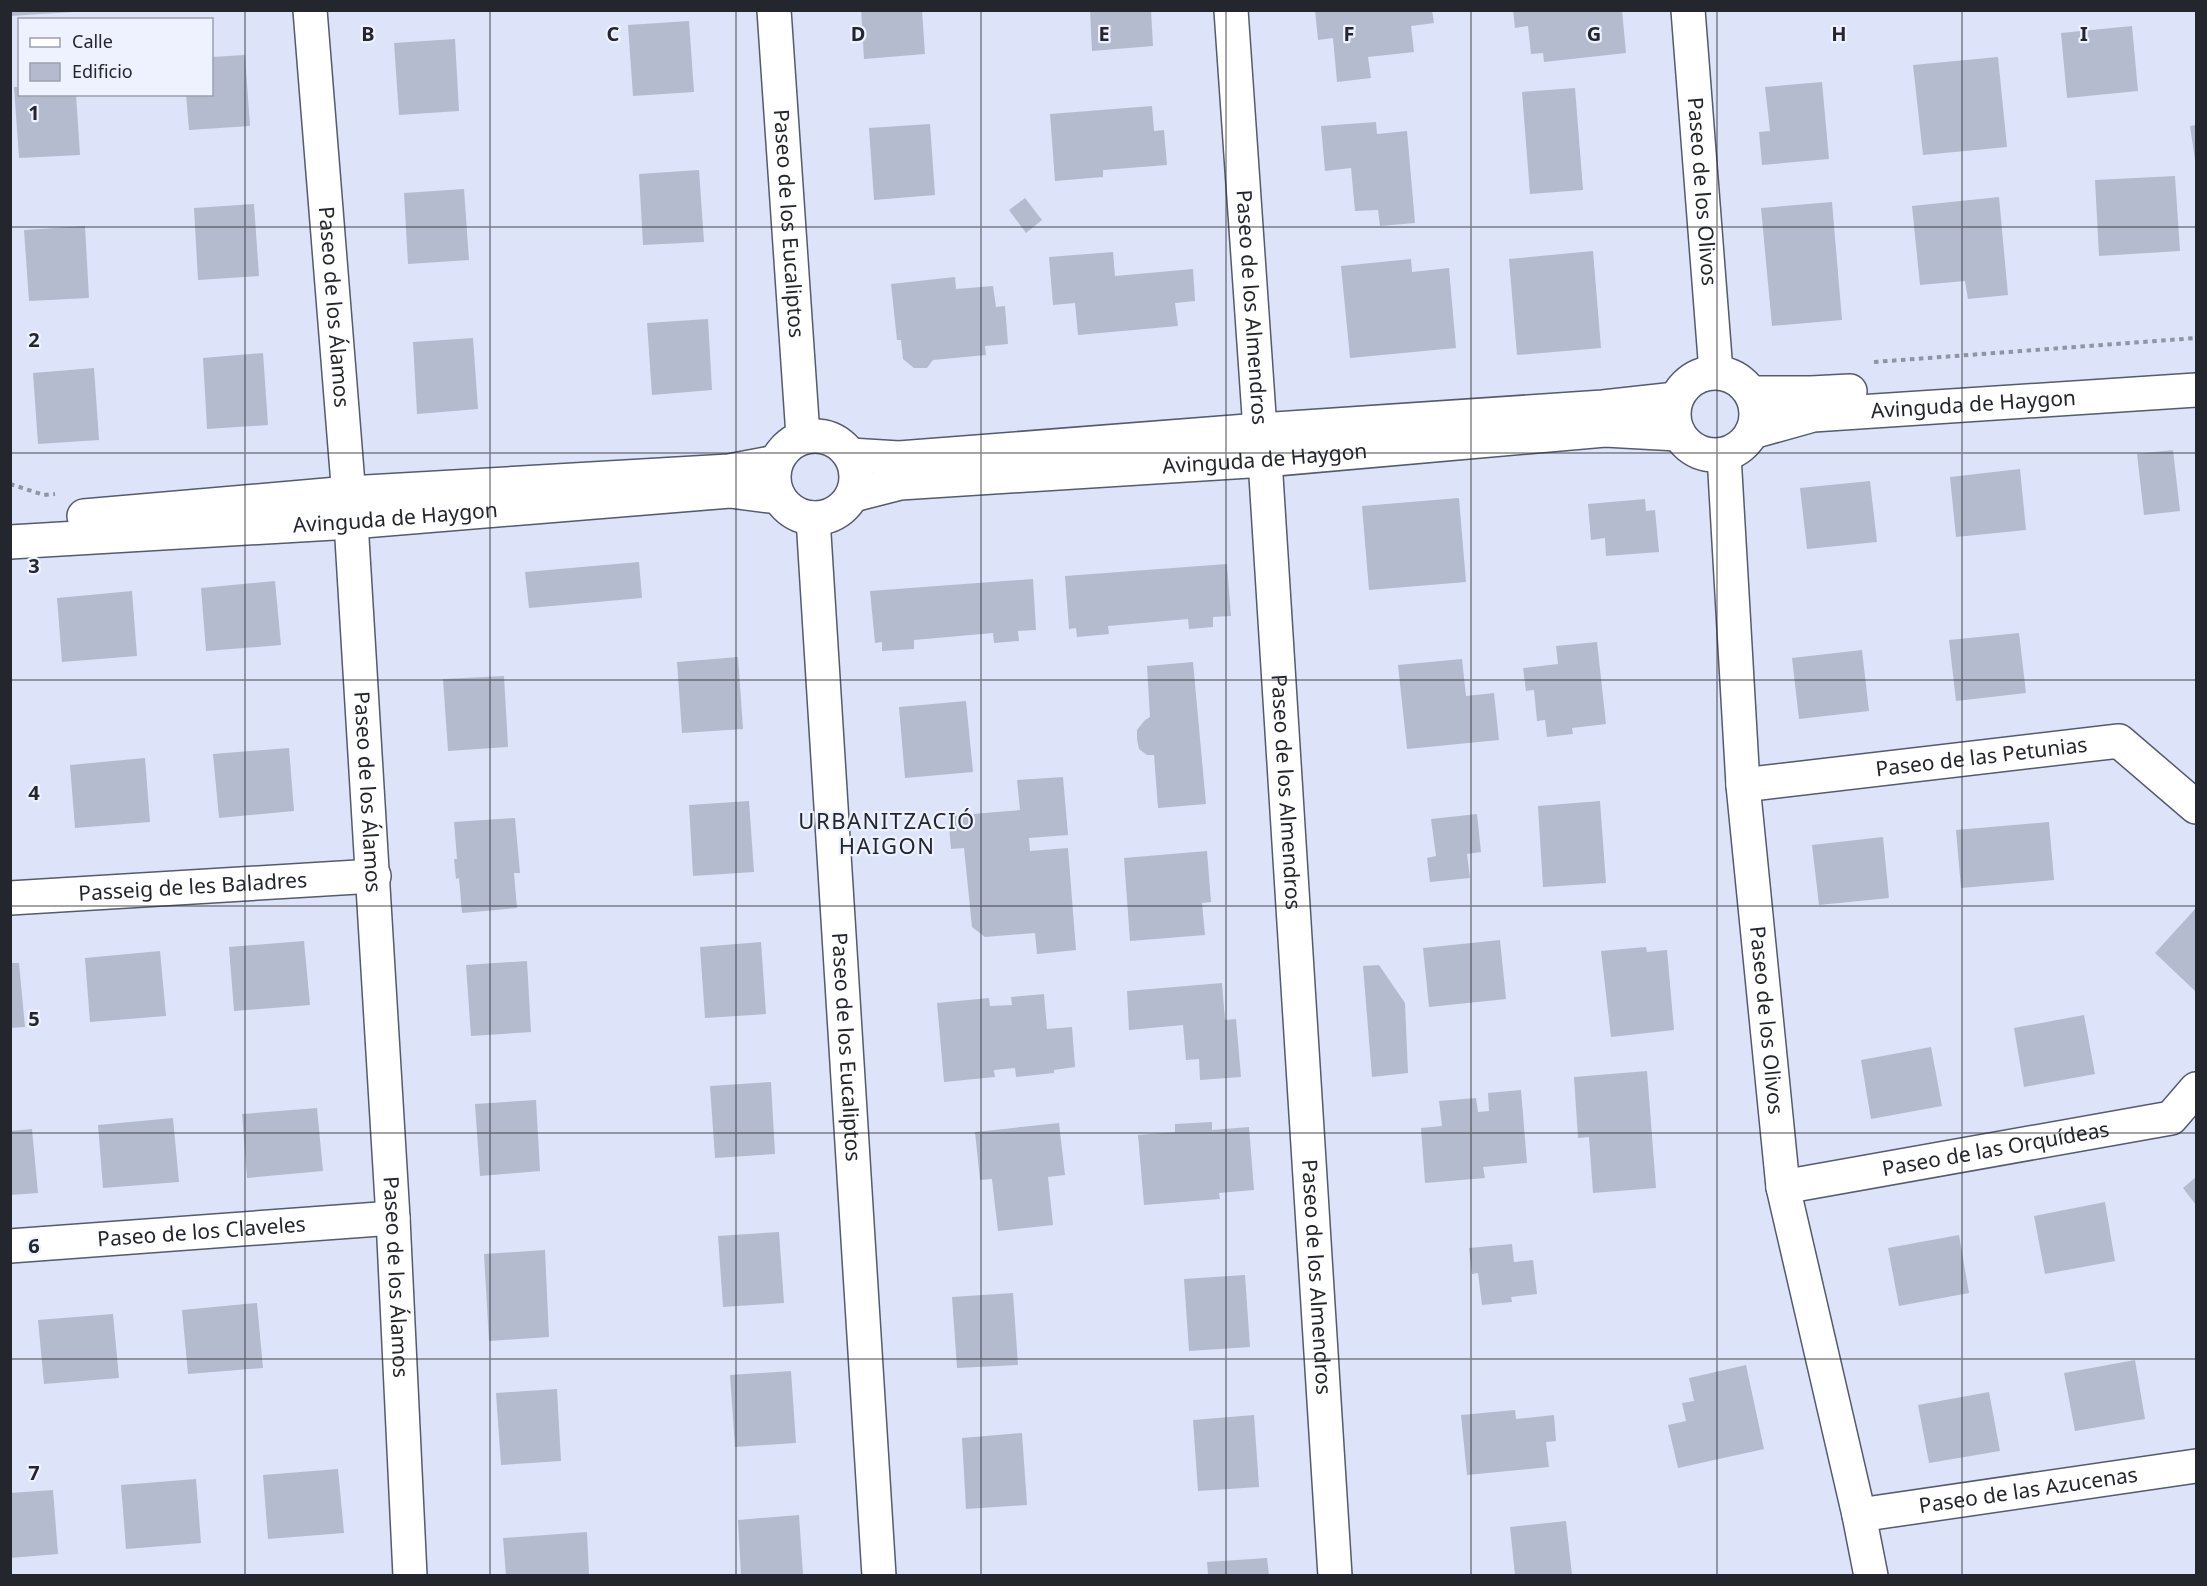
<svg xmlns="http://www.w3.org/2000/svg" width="2207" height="1586" font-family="'Noto Sans',sans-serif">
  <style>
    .building { fill: #b4bbcf }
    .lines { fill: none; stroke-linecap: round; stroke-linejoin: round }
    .minor-casing { stroke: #555b6d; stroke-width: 36 }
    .tertiary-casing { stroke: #555b6d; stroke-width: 36 }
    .path { stroke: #9095a5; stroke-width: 4; stroke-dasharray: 4.5 4.5; stroke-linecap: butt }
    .minor { stroke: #fff; stroke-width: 33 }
    .tertiary { stroke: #fff; stroke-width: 33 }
    .grid { fill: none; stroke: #24262e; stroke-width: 1.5; stroke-opacity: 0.55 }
    .labels { text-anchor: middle; stroke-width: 4.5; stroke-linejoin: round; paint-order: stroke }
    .street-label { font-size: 21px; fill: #24262e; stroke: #edf2fe }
    .neighbourhood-label { font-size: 22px; letter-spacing: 1.5px; fill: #24262e; stroke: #edf2fe }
    .grid-label { font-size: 20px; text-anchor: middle; font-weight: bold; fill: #24262e; stroke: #edf2fe; stroke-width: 4.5; stroke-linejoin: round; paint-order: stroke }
  </style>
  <rect width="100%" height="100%" fill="#dde4f9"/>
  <path class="building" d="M10,10H74V12L10,16Z
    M861,10H922L925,54L864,59Z
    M1090,10H1151L1153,46L1092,51Z
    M1315,10H1432L1434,23L1411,26L1414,52L1368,57L1371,78L1337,82L1333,38L1318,40Z
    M1513,10H1622L1626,53L1544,62L1543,53L1531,54L1528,26L1515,28Z
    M689,21L694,92L633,96L628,25Z
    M2132,26L2138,91L2067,98L2061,33Z
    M455,39L459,111L399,115L394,43Z
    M245,55L250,126L189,130L186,94H212V57Z
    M1998,57L2007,147L1923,155L1913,65Z
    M1822,82L1829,159L1762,165L1759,132L1770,131L1765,87Z
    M14,87H20V94H76L80,155L19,158Z
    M1575,88L1583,190L1530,194L1522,92Z
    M1152,106L1154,131L1164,130L1167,165L1103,170V177L1055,181L1050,114Z
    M1376,122L1377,134L1407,131L1415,223L1380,226L1378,210L1355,211L1351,168L1325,171L1321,126Z
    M930,124L935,195L874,200L869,128Z
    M2196,125V160H2195L2190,126Z
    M699,170L704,242L643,245L639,174Z
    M2175,176L2180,251L2099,256L2095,180Z
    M464,189L469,260L408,264L404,193Z
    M1999,197L2008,295L1968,299L1965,281L1920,285L1912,206Z
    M1025,198L1042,220L1026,233L1009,210Z
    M1832,202L1842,320L1772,326L1761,208Z
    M254,204L259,276L198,280L194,208Z
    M85,226L89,298L29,301L24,230Z
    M1593,251L1601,348L1517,355L1509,259Z
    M1113,252L1115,276L1193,269L1195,301L1175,303L1178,326L1078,335L1075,303L1053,305L1049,257Z
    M1411,259L1412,272L1449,268L1456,348L1350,358L1341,266Z
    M955,277L956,289L993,286L996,307L1005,306L1008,344L985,346L986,355L933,360L927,368H914L903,359L901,340H897L891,284Z
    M708,319L712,390L652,395L647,323Z
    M473,338L478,409L417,414L413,342Z
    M263,353L268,425L207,429L203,358Z
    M94,368L99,440L38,444L33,373Z
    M2173,450L2180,511L2144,515L2137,454Z
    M2020,469L2026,530L1956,537L1950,477Z
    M1870,481L1877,542L1807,549L1800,488Z
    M1459,498L1466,582L1369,590L1362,506Z
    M1645,499L1646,511L1655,510L1659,552L1606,556L1605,538L1591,540L1588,504Z
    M639,562L642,598L529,608L525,572Z
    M1227,564L1231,616L1213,617V627L1189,629L1188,619L1108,626L1109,634L1077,637L1076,628L1069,629L1065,576Z
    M1033,579L1036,630L1018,631L1019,641L994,643L993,633L914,640V649L882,651V642L875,643L870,591Z
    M275,581L281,645L206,651L201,588Z
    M132,591L137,656L62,662L57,598Z
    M2019,633L2026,693L1956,701L1949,640Z
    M1597,642L1606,724L1572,728L1573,734L1547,737L1545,720L1537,721L1534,690L1526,691L1523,668L1558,664L1556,646Z
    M1862,650L1869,711L1799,719L1792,658Z
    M738,657L743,729L682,733L677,662Z
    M1462,659L1466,696L1494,693L1499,740L1407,749L1398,665Z
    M1193,662L1206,804L1158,808L1154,755H1147L1139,749L1137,739V730L1145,720L1150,717L1147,666Z
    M504,676L508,747L448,751L443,679Z
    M966,701L973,772L905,778L899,707Z
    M289,748L294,811L219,818L213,754Z
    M145,758L150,822L75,828L70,765Z
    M1063,777L1068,835L1029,838L1030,851L1068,848L1076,950L1037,954L1035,933L985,937L972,927L964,848L951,849L948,816L1020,810L1017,780Z
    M749,801L754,872L693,876L689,805Z
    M1600,801L1606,883L1543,887L1538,806Z
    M1477,814L1481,852L1467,854L1470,878L1430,882L1427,858L1436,856L1431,819Z
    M515,818L520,873H514L517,908L462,913L459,878L456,879L454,859H457L454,822Z
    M2049,822L2054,880L1961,888L1956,830Z
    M1883,837L1889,898L1819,905L1812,845Z
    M1207,851L1211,902L1202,903L1205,935L1130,941L1124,858Z
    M2196,908V989L2195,991L2155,953Z
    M1500,940L1506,999L1429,1007L1423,948Z
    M304,941L310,1005L234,1011L229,947Z
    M761,942L766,1014L705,1018L700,947Z
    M1646,947L1647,952L1667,950L1674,1030L1611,1037L1601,951Z
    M160,951L166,1016L90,1022L85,958Z
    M527,961L531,1032L471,1036L466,965Z
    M10,963H19L25,1027L10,1028Z
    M1379,965L1405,1003L1408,1073L1372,1077L1363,966Z
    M1222,983L1225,1020L1236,1019L1241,1077L1200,1080L1199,1059L1186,1060L1183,1025L1129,1030L1127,991Z
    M1044,994L1047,1029L1072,1027L1075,1067L1054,1070V1073L1016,1077L1015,1068L994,1070L995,1077L944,1082L937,1003L989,998L990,1006L1012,1005L1011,997Z
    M2084,1015L2095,1074L2024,1087L2014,1028Z
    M1931,1047L1942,1106L1871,1119L1861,1060Z
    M1647,1071L1656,1188L1593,1193L1589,1137L1578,1138L1574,1077Z
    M771,1082L775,1154L715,1158L710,1086Z
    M1521,1090L1527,1163L1483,1167L1485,1178L1425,1183L1421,1128L1442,1126L1439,1101L1476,1098L1478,1112L1489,1111L1488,1093Z
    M536,1100L540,1171L480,1176L475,1104Z
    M317,1108L323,1171L247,1178L242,1114Z
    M173,1118L179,1182L103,1188L98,1125Z
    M1212,1122V1130L1249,1127L1254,1190L1219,1193L1220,1199L1144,1205L1138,1135L1175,1132V1124Z
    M1059,1123L1065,1175L1048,1177L1053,1225L998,1231L992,1179L980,1180L975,1132Z
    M32,1129L38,1193L10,1195V1131Z
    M2196,1177V1205L2183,1188Z
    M2105,1202L2115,1261L2045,1274L2034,1216Z
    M779,1232L784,1303L723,1307L718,1236Z
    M1959,1235L1969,1293L1899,1306L1888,1248Z
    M1512,1244L1514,1262L1533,1260L1537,1294L1511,1297L1512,1302L1482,1305L1478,1273L1472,1274L1469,1248Z
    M545,1250L549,1337L489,1341L484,1254Z
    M1245,1275L1250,1347L1189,1351L1184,1279Z
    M1013,1293L1018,1365L957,1368L952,1297Z
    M257,1303L263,1368L188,1374L182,1310Z
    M113,1314L119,1378L44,1384L38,1320Z
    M2135,1360L2145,1419L2075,1431L2064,1373Z
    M1746,1365L1764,1449L1678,1468L1668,1425L1686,1421L1682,1403L1694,1401L1689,1378Z
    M791,1371L796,1443L735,1447L730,1375Z
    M557,1389L561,1461L501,1465L496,1393Z
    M1989,1392L2000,1451L1929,1463L1918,1405Z
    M1515,1410L1516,1419L1554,1415L1556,1441L1546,1442L1549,1467L1467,1475L1461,1415Z
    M1254,1415L1259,1487L1198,1491L1193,1420Z
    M1022,1433L1027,1505L966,1509L962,1438Z
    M338,1469L344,1533L268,1539L263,1475Z
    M196,1479L201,1543L126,1549L121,1485Z
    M53,1490L58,1554L10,1558V1493Z
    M799,1515L803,1575H741L738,1520Z
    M1566,1521L1572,1575H1515L1510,1527Z
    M587,1532L589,1575H506L503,1538Z
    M1267,1558L1269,1575H1208L1207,1562Z"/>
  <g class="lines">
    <g class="minor-casing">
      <g id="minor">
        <path id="s1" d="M310,10L351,522L393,1218L410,1576"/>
        <path id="s2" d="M774,10L803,436"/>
        <path id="s3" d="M1688,10L1716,372"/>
        <path id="s4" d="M1724,455L1743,785L1783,1187L1859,1515L1871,1576"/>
        <path id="s5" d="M813,518L879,1576"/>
        <path id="s6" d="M1743,785L2119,741L2196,807"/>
        <path id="s7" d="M10,898L374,876"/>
        <path id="s8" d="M1783,1187L2171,1118L2196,1089"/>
        <path id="s9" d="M10,1246L393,1218"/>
        <path id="s10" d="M1859,1515L2196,1466"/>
      </g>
    </g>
    <g class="tertiary-casing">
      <g id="tertiary">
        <path id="s11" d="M1231,10L1260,430L1265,460L1335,1576"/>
        <circle cx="1715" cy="414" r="41"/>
        <path d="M1751,393H1811L1850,391"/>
        <path id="s12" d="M1752,432L1813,415L2196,390"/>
        <circle cx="815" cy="477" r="41"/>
        <path d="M850,455L899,458L1260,430L1603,407L1676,399"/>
        <path id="s13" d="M853,495L900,483L1265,460L1605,430L1678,434"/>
        <path d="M84,516L349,493L729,471L776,462"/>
        <path id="s14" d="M10,542L351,522L730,491L778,497"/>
      </g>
    </g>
    <path class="path" d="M1874,362L2196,338
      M10,484L44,495L55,494"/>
    <use href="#minor" class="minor"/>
    <use href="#tertiary" class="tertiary"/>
  </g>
  <path class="grid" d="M245,10V1576M490,10V1576M736,10V1576M981,10V1576M1226,10V1576M1471,10V1576M1717,10V1576M1962,10V1576M10,227H2196M10,453H2196M10,680H2196M10,906H2196M10,1133H2196M10,1359H2196"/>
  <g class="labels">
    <g class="street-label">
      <text dy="7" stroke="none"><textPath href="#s3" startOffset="182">Paseo de los Olivos</textPath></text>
      <text dy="7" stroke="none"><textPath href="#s2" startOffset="214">Paseo de los Eucaliptos</textPath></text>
      <text dy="7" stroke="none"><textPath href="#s1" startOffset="298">Paseo de los Álamos</textPath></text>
      <text dy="7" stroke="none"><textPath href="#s11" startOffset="298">Paseo de los Almendros</textPath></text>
      <text dy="7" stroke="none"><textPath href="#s12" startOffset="224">Avinguda de Haygon</textPath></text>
      <text dy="7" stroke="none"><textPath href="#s13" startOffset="414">Avinguda de Haygon</textPath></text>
      <text dy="7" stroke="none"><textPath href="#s14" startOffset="386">Avinguda de Haygon</textPath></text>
      <text dy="7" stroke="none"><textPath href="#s6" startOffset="240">Paseo de las Petunias</textPath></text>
      <text dy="7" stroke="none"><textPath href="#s1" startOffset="784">Paseo de los Álamos</textPath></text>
      <text dy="7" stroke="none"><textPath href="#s11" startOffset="784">Paseo de los Almendros</textPath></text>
      <text dy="7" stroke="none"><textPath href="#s7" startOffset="183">Passeig de les Baladres</textPath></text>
      <text dy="7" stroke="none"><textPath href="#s4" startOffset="567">Paseo de los Olivos</textPath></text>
      <text dy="7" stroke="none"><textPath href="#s5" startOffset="530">Paseo de los Eucaliptos</textPath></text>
      <text dy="7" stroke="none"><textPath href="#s8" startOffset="216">Paseo de las Orquídeas</textPath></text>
      <text dy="7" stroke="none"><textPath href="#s9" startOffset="192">Paseo de los Claveles</textPath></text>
      <text dy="7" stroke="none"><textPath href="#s1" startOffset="1270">Paseo de los Álamos</textPath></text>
      <text dy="7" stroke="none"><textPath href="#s11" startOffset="1270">Paseo de los Almendros</textPath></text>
      <text dy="7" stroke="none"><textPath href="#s10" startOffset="171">Paseo de las Azucenas</textPath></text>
    </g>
    <g class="neighbourhood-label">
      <text x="887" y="829">URBANITZACIÓ<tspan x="887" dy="25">HAIGON</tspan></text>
    </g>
  </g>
  <g class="grid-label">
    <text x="368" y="41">B</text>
    <text x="613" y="41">C</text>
    <text x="858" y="41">D</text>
    <text x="1104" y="41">E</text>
    <text x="1349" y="41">F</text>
    <text x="1594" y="41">G</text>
    <text x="1839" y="41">H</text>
    <text x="2084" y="41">I</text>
    <text x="34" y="120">1</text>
    <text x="34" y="347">2</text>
    <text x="34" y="573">3</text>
    <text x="34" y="800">4</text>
    <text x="34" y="1026">5</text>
    <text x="34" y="1253">6</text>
    <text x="34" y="1480">7</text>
  </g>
  <rect width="2207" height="1586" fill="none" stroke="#24262e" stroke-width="24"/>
  <rect x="18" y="18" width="195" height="78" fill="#edf2fe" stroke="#9da0ab" stroke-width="1.5"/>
  <rect x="30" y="38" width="30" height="9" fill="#ffffff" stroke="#9da0ab" stroke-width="1.5"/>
  <text x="72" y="48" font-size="18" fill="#24262e">Calle</text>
  <rect x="30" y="63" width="30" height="18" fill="#b4bbcf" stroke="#9da0ab" stroke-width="1.5"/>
  <text x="72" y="78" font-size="18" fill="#24262e">Edificio</text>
</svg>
